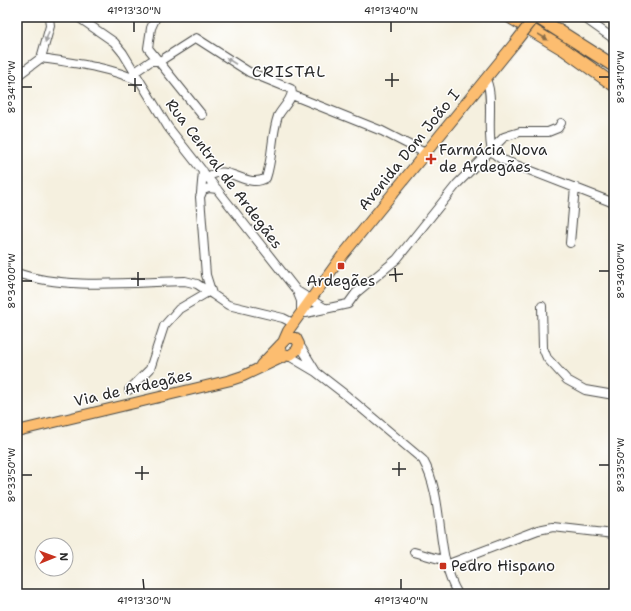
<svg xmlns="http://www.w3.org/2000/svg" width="631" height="611" font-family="'Shantell Sans',sans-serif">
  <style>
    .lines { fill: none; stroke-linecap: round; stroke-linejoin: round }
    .minor-casing { stroke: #494946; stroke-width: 10 }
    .major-casing { stroke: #494946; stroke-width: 12 }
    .highway-casing { stroke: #494946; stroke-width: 14 }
    .minor { stroke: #fff; stroke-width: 8 }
    .major { stroke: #fcbd6f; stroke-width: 10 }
    .highway { stroke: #fcbd6f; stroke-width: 12 }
    .major-bridge-casing { stroke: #494946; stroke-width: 12; stroke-linecap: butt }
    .major-bridge { stroke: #fcbd6f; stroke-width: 10 }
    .oneway { fill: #a0a0a0 }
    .oneway2 { fill: #896d4a }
    .ticks { fill: none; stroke: #2b2b2b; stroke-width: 1.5 }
    .poi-dot { fill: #c8321e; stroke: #fff; stroke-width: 1.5 }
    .labels { text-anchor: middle; stroke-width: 3; stroke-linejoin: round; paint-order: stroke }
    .street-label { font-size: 15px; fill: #2b2b2b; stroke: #fff }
    .poi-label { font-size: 15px; fill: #2b2b2b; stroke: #fff; text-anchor: start }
    .neighbourhood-label { font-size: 16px; letter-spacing: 1px; fill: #2b2b2b; stroke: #fff }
    .neatline { fill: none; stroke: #2b2b2b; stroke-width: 1.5 }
    .ticks-label { font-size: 10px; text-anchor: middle; fill: #2b2b2b }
  </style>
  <rect width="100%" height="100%" fill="#fff"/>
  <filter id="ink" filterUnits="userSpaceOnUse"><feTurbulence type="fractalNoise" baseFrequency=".025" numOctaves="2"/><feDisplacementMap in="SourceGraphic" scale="8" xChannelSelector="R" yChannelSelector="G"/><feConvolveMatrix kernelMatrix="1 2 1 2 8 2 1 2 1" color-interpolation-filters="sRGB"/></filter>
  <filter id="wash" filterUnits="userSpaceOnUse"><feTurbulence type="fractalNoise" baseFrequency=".012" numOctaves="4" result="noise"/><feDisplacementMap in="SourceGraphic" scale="16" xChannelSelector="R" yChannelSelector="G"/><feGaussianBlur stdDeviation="0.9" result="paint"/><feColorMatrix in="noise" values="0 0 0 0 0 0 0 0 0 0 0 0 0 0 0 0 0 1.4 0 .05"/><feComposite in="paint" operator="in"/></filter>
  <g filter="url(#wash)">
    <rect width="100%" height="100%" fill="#f5f0df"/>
  </g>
  <g filter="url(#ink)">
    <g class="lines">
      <g class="minor-casing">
        <path id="minor" d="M78,17L114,42L123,53L168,127L297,291L301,301V312
          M156,17L151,28L148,48L202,115
          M583,17L614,39
          M41,58L50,26L49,17
          M135,72L151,61H160L196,38L249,72L291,89C295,97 282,108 278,116C271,136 273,158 266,178C246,190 228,162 208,177
          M17,76L41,58C74,63 109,67 139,81
          M485,79C495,90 486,134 492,150C493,155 500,158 503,160L614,203
          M292,95L382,131L425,153
          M217,189L209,188L203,190L200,197L206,275L212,294L228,305L283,318L293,323
          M201,193L203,171
          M570,243L575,187
          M17,273C66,290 132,282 185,281L197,284L212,294
          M297,291L326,309
          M542,306L543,348L547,358L567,380L585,390L614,395
          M306,313L348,304L356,293L397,259L457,184L504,137L520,132H548L558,128L561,123
          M299,344L315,370
          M289,356L316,372L347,396L423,460C446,501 434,555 458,594
          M129,390L150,369L164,326L179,309L208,292
          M414,552L439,559L445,558
          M446,565L538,530L553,527L614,534"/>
      </g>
      <g class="major-casing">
        <path id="major" d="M284,340L288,331L342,256L514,44
          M261,365L287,338H296L299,344L297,350L289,356L280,352V345
          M17,431L231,380L243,376L285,356"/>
      </g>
      <g class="highway-casing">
        <path id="highway" d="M510,17L565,50L614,85
          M537,17L614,66"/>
      </g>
      <use href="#minor" class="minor"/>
      <use href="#major" class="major"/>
      <use href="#highway" class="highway"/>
      <g class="major-bridge-casing">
        <path id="major-bridge" d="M514,44L535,17"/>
      </g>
      <use href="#major-bridge" class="major-bridge"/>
    </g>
    <defs><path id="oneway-solid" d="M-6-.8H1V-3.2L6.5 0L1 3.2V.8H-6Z"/></defs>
    <g class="oneway">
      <use href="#oneway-solid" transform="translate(47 37) rotate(109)"/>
      <use href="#oneway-solid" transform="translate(231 61) rotate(-147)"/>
    </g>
    <use class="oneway2" href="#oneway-solid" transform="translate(543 37) rotate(32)"/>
  </g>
  <path class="ticks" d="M134,22V32M391,22V32M392,73V87M599,77H609M135,78V92M385,80H399M128,85H142M22,87H32M395,268L396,282M599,271H609M138,272V286M389,275L403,274M131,279H145M22,281H32M399,462V476M599,465H609M142,466V480M392,469H406M135,473H149M22,475H32M143,579L144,589M401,579V589"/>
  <g class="poi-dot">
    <path d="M429 153h4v4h4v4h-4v4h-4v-4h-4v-4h4z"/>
    <rect x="337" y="262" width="8" height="8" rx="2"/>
    <rect x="439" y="562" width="8" height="8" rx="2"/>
  </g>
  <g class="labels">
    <g class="street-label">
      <text transform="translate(409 150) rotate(-51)" y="5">Avenida Dom João I</text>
      <text transform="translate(224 174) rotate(53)" y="5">Rua Central de Ardegães</text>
      <text transform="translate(133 388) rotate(-13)" y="5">Via de Ardegães</text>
    </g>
    <g class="poi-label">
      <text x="439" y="155">Farmácia Nova<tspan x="439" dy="17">de Ardegães</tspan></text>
      <text x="341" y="286" text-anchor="middle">Ardegães</text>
      <text x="451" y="571">Pedro Hispano</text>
    </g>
    <g class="neighbourhood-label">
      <text x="289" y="77">CRISTAL</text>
    </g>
  </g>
  <rect width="631" height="611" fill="none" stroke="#fff" stroke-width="44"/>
  <g transform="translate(54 557) rotate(89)"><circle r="19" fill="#ffffff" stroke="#aaaaaa"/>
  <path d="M0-3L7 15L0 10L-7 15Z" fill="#c8321e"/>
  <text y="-6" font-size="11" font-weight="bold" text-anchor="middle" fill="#2b2b2b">N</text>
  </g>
  <rect x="22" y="22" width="587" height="567" class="neatline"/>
  <g class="ticks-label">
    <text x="134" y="14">41°13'30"N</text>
    <text x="391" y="14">41°13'40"N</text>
    <text transform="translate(620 77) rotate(-90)" y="4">8°34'10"W</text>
    <text transform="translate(11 87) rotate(-90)" y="4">8°34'10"W</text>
    <text transform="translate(620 271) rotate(-90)" y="4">8°34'00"W</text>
    <text transform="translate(11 281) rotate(-90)" y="4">8°34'00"W</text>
    <text transform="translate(620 465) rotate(-90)" y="4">8°33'50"W</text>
    <text transform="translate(11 475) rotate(-90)" y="4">8°33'50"W</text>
    <text x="144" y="604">41°13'30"N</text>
    <text x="401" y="604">41°13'40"N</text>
  </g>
</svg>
